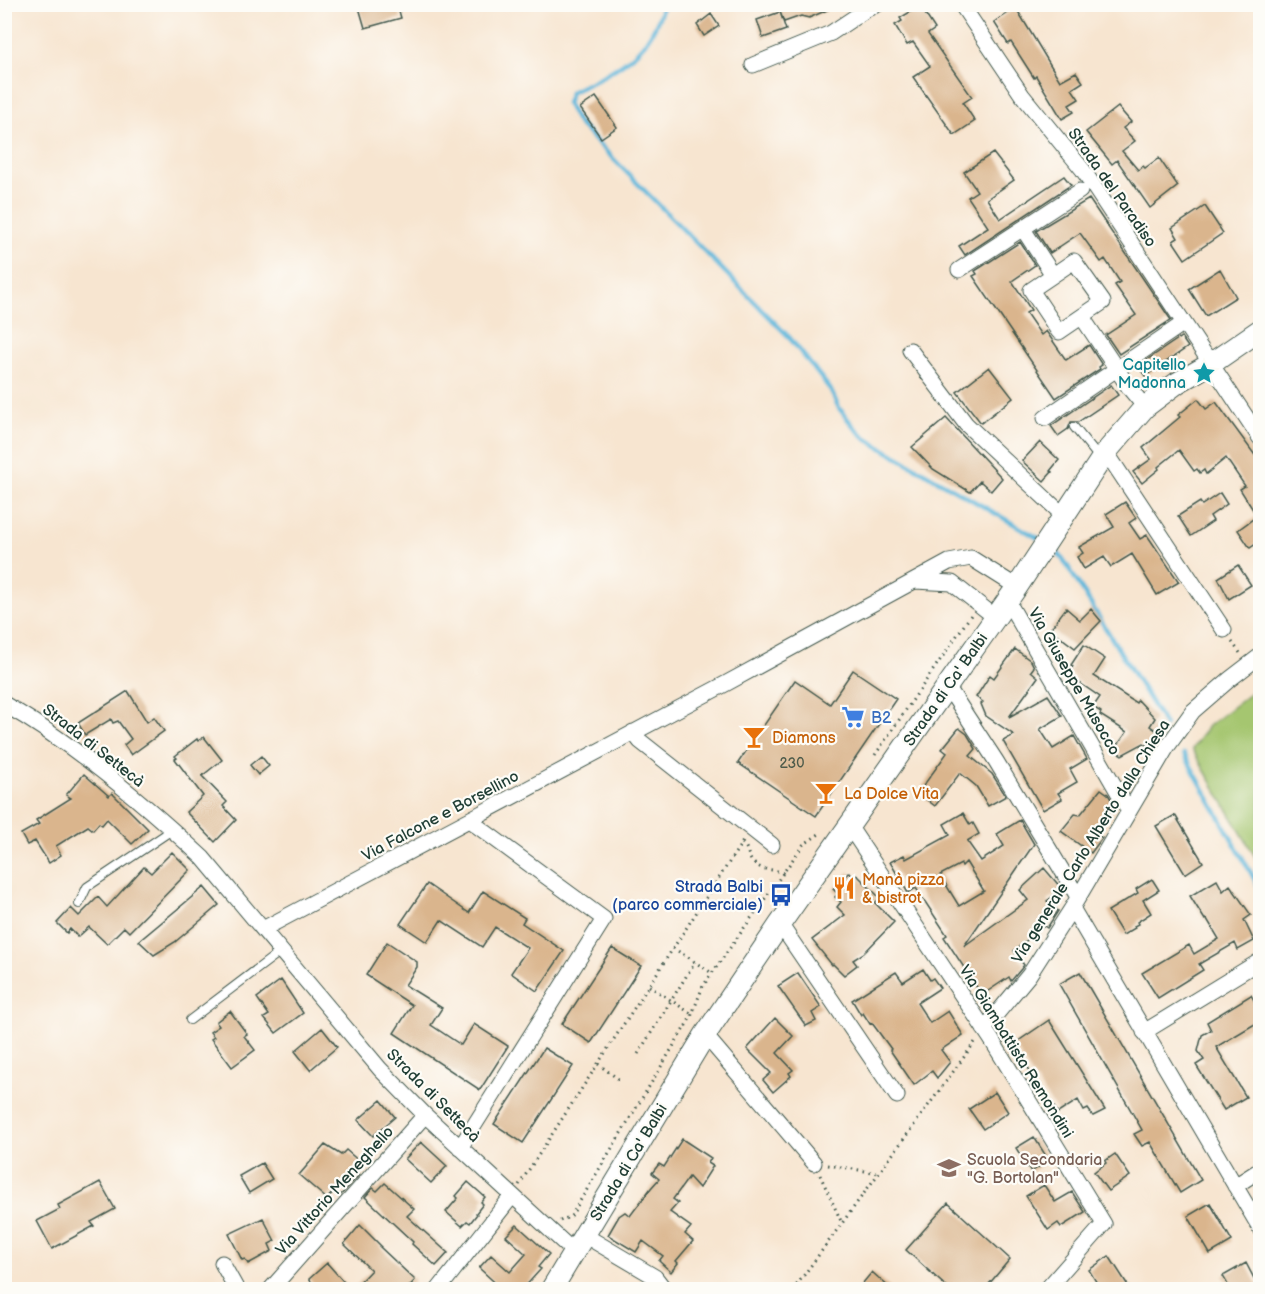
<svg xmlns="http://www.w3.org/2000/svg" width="1265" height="1294" font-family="'Balsamiq Sans',sans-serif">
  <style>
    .green { fill: #a5c66f; stroke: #628252; stroke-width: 1.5 }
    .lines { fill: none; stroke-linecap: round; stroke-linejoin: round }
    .stream { stroke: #5cb6da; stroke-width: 4.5 }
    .building { fill: #dab58d; fill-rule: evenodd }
    .service-casing { stroke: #3f564b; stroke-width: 10 }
    .minor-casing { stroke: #3f564b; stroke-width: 17 }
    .secondary-casing { stroke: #3f564b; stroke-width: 23 }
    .path { stroke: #3f564b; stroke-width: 3; stroke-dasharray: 1.5 4.5; stroke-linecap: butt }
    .service { stroke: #fff; stroke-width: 8 }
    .minor { stroke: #fff; stroke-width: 15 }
    .secondary { stroke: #fff; stroke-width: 21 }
    .labels { text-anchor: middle; stroke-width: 4.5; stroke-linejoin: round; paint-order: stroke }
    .number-label { font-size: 14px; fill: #4e5b4a }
    .street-label { font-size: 16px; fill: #1f3d34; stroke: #fdfcf7 }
    .culture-label { font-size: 16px; fill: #0d838f; stroke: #fdfcf7; text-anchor: end }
    .shop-label { font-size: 16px; fill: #366cbe; stroke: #fdfcf7; text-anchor: start }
    .food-label { font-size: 16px; fill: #c56008; stroke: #fdfcf7; text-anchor: start }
    .transit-label { font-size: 16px; fill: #164399; stroke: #fdfcf7; text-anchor: end }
    .education-label { font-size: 16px; fill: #785e54; stroke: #fdfcf7; text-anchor: start }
  </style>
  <rect width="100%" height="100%" fill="#fdfcf7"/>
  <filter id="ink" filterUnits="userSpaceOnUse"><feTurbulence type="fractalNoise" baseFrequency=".0167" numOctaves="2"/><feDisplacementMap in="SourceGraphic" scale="12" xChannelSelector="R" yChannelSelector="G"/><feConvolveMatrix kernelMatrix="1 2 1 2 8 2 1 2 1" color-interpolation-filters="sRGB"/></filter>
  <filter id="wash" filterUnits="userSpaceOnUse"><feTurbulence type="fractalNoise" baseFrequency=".008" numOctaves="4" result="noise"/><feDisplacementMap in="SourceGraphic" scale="24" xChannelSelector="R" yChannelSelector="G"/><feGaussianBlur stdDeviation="1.35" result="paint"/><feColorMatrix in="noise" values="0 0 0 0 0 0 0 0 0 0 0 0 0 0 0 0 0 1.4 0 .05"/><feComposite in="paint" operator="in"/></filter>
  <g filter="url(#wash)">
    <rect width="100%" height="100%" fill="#f7e5d0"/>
    <path class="green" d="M1260,686V865L1192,749L1208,726Z"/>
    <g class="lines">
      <path class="stream" d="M663,4C651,55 614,71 571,92L567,103L578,123L789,337L830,389L839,408L854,427L868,440L1038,538
        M1053,547L1065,562L1165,725
        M1184,754L1260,889"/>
    </g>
    <g id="blocks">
      <path class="building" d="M358,4H397L401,18L365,28Z
        M777,4H841L809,18L801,16L784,22Z
        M920,6L935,29L928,34L972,97L963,103L975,121L954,135L913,77L930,66L913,42L907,45L895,25L902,21L900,18Z
        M1016,8L1060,81L1076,72L1083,82L1072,89L1079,99L1069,105L1074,112L1062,119L1036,76L1034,78L1011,42L1008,44L994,22Z
        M780,12L786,30L763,38L757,20Z
        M711,14L719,26L704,36L697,25Z
        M596,97L617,127L601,138L580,108Z
        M1118,107L1131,122L1123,128L1135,141L1122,151L1138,170L1143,166L1145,168L1159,158L1178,186L1150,208L1117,160L1112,164L1086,132Z
        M993,153L1014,180L987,199L1000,219L1064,176L1071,185L965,255L959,246L988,227L968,197L977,191L964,172Z
        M1089,199L1171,320L1119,354L1106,335L1136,315L1115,285L1120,282L1105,259L1101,262L1080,233L1050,253L1036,231Z
        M1205,206L1223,233L1185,259L1173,241L1178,238L1172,228Z
        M1020,242L1035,265L1012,281L1031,310L1026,313L1041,335L1046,331L1066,360L1089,345L1102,365L1099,367L1100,369L1056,398L973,276L977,274L975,271Z
        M1220,269L1236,297L1206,316L1189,289Z
        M1181,337L1188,347L1145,376L1138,366Z
        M989,367L1013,398L981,423L957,392Z
        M1111,385L1118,395L1078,422H1071L1068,429L1058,436L1051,426Z
        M1198,399L1206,409L1216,402L1260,462V541L1250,548L1238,530L1257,516L1240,489L1245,486L1226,458L1206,474L1204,470L1200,473L1197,469L1194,471L1179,450L1158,467L1159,469L1142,483L1133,472L1151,459L1143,448L1180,417L1178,415Z
        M946,418L1002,478L991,491L980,481L970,492L933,469L912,447Z
        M1040,442L1059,460L1050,471L1052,472L1044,481L1022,461Z
        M1220,493L1227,504L1210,516L1213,521L1191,536L1178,516L1200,502L1202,505Z
        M1125,502L1136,518L1129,523L1140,539L1147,535L1179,582L1157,595L1132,554L1111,567L1104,557L1084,569L1077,557L1083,553L1079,547L1114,527L1106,514Z
        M1238,565L1251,585L1229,599L1218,578Z
        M1066,608L1080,620L1091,609L1101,621L1075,648L1050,629Z
        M1084,645L1105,659L1094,676L1136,703L1138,700L1155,718L1150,726L1163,735L1154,749L1144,743L1122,755L1114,750L1127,732L1100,715L1101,712L1093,707L1100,697L1074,679L1075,677L1069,673L1073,666L1071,665Z
        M1015,649L1031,661L1034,667L1031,671L1038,677L1009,717L1048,695L1062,716L1040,729L1053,749L1074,736L1087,759L1070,769L1077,782L1058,793L1062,799L1043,810L1003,741L1014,735L986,716L981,704L983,702L976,697L990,675L994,678Z
        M853,670L896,699L816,816L738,763L795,680L830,704Z
        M128,691L147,722L154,717L164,731L131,755L124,745L131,739L118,721L113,723L111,719L85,735L78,723Z
        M959,728L967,734L976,749L970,756L992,774L1006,796L988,806L976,786L960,773L935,806L918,793L947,753L942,749Z
        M204,737L222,760L202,776L227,802L223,806L236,820L215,842L186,812L203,796L175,759L177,758L175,756L197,739L198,741Z
        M261,756L269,766L258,775L250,765Z
        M84,774L109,796L112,793L148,829L132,844L107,819L102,825L99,823L93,830L88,826L56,846L61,855L49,863L35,841L27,845L21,834L39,824L36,820L71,798L66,795Z
        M1101,789L1108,794L1115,806L1093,832L1102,838L1091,853L1061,831L1075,814L1080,815Z
        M963,813L970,825L973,823L979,834L967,841L981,861L1004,846L997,834L1020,820L1034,844L964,946L1028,900L1020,890L1044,868L1062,889L1047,901L1058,911L1047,928L1044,926L1014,951L1024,965L1021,969L1011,981L1009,977L982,995L944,937L947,935L916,888L908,893L890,862L904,855L906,859L950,835L944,824ZM966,862L984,891L959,906L940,875L961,864L962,866Z
        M1175,815L1203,862L1185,874L1156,826Z
        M172,852L190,870L129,932L124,927L107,944L89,927L78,937L70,929L67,933L57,923L71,908L79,916L98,897L107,907L144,867L151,873Z
        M849,872L854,877L857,875L880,898L875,903L894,922L864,953L853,960L857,965L844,975L833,964L832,965L812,940L845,915L837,907L841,902L835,897L838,894L833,889Z
        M1152,879L1159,890L1143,900L1151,913L1137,922L1138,924L1134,926L1135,928L1123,935L1108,911L1138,893L1136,889Z
        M1217,880L1223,891L1230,885L1251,915L1244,920L1254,941L1238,950L1235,943L1199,964L1203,970L1158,998L1142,973L1189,945L1194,954L1219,939L1207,919L1205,920L1190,896Z
        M427,884L469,913L483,891L525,918L522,923L564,951L537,991L511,973L528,948L495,927L482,947L441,920L427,942L400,924Z
        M204,887L219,905L175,942L154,955L139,941Z
        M387,942L417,962V967L405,985L442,1008L431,1025L461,1045L474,1024L508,1046L480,1090L394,1033L412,1005L366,975Z
        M612,948L641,966L591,1043L562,1024Z
        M923,969L930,980L933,978L940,988L917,1003L930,1023L948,1011L963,1035L941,1050L950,1062L937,1078L932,1071L914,1085L890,1050L891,1049L872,1023L870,1024L863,1013L861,1015L852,1000L896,972L903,982Z
        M1080,972L1201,1180L1180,1193L1150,1142L1142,1146L1134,1134L1142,1130L1059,984Z
        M798,973L821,1007L812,1013L816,1021L806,1026L778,986Z
        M281,980L303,1013L276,1033L264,1018L269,1015L257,998Z
        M1251,995L1260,1011V1021L1216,1047L1246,1097L1224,1110L1196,1065L1204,1060L1198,1051L1202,1035L1211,1030L1207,1022Z
        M230,1011L247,1034L244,1036L255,1050L232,1067L211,1039L214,1037L210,1032L219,1026L216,1022Z
        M775,1018L793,1036L777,1053L793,1070L789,1073L791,1076L773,1092L763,1080L771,1073L747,1049Z
        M1049,1020L1105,1110L1093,1116L1088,1109L1084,1111L1078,1100L1058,1113L1036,1081L1014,1044Z
        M322,1028L337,1047L310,1070L295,1051Z
        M544,1048L573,1066L523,1143L494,1124Z
        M995,1092L1008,1112L983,1129L969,1109Z
        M381,1100L395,1117L373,1136L358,1120Z
        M1034,1137L1046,1156L1039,1160L1042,1165L1031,1172L1016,1148Z
        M682,1139L711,1158L708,1163L713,1166L699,1188L689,1177L673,1199L678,1203L670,1212L691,1227L685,1234L693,1241L676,1261L678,1263L671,1272L659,1261L663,1256L643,1241L636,1252L608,1235L619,1216L625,1212L630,1216L651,1188L659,1179L652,1173L659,1164L664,1167Z
        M421,1142L447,1166L431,1183L405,1159Z
        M325,1145L341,1155L346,1150L360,1162L354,1170L359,1175L339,1197L333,1192L327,1199L299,1175Z
        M1115,1154L1130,1176L1108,1191L1094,1172L1106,1163L1105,1161Z
        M262,1163L272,1179L249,1193L239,1176Z
        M100,1182L115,1209L91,1222L94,1226L52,1249L37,1221L60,1209L58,1205Z
        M468,1182L485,1197L481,1202L483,1204L476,1213L477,1214L470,1223L467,1221L462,1226L446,1212L458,1198L456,1196Z
        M385,1183L414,1209L407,1216L448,1253L436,1266L412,1244L413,1242L365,1197L373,1188L377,1191Z
        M1044,1185L1055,1202L1072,1192L1085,1212L1061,1227L1058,1223L1048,1230L1026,1196Z
        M948,1203L1010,1259L984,1290H950L906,1250Z
        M1210,1203L1232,1241L1210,1254L1188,1216Z
        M263,1218L275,1241L269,1244L272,1251L248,1264L245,1259L242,1260L229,1234Z
        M360,1225L381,1246L380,1247L415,1280L406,1290H352L371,1270L344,1244Z
        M517,1225L549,1254L538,1267L541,1269L522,1290H503L479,1268L491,1255L510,1272L526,1254L506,1236Z
        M1109,1256L1131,1290H1101L1089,1270Z
        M327,1263L351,1290H318L309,1279Z
        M1246,1263L1260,1290H1231L1223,1276Z
        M872,1272L892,1290H857Z"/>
    </g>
  </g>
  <g filter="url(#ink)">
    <use href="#blocks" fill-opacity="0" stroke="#3f564b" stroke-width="1.5"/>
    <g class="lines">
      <g class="service-casing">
        <path id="service" d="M1074,427L1100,459
          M79,904L87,887L172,830
          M190,1020L281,951"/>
      </g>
      <g class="minor-casing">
        <path id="minor" d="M961,4L1022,95L1083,170L1260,438
          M753,65L831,33L867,9L878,4
          M1023,229L1053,275
          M1074,261L1103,302L1059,332L1031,290Z
          M959,270L1080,191
          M1082,317L1130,389L1145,407
          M910,350L966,424L1064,516
          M1045,418L1178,327
          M1106,452L1224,630
          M915,581L952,583L995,617
          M1007,600L1129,811
          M947,686L996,761L1078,897
          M4,704C74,744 144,803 203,858L380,1069L425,1115L574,1252
          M633,732L640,741L772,845
          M849,826L991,1039L1104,1224L1046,1290
          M1072,908L1260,1228
          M780,924L897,1096
          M263,929L727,683L949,562L971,558L1017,587
          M984,1029L1029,975L1072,908L1167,747L1193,711L1230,679L1260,656
          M1144,1032L1260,961
          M705,1035L814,1163
          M460,1148L604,919L469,820
          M1235,1186L1260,1170
          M584,1235L655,1277L665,1290
          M222,1263L237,1290
          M270,1290L425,1115
          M438,1290L512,1196"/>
      </g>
      <g class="secondary-casing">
        <path id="secondary" d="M551,1290L705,1035L780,924L1017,587L1106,452L1145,407L1177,383L1212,363L1260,330"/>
      </g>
      <path class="path" d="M1232,642L1240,653
        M875,755L971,615
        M742,843C748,847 747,854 751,860C760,872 772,868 784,873
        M673,948L712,973
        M649,986L692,1014
        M638,1054L695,962
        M598,1064L621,1081
        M828,1165L878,1173
        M820,1175L841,1221
        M519,1185L743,841
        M560,1221L571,1216L691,1017L703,986L803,845L822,832
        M793,1290L975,1042"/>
      <use href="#service" class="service"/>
      <use href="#minor" class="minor"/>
      <use href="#secondary" class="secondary"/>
    </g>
  </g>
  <defs>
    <g id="sight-bare" transform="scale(1.8)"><path d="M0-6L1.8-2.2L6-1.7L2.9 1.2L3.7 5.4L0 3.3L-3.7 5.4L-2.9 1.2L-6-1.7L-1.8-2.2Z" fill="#0f9aa8" stroke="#fdfcf7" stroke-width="2.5" paint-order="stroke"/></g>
    <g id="supermarket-bare" transform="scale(1.8)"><path d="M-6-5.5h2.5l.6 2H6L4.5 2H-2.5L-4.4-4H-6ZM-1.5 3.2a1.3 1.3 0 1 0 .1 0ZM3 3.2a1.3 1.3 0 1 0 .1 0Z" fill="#3f7fe0" stroke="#fdfcf7" stroke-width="2.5" paint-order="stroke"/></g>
    <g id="bar-bare" transform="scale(1.8)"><path d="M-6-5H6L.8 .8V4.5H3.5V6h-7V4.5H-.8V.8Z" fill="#e8710a" stroke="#fdfcf7" stroke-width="2.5" paint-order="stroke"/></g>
    <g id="restaurant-bare" transform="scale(1.8)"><path d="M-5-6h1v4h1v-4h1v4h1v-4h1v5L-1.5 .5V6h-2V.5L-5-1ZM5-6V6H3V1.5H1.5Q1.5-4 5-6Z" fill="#e8710a" stroke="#fdfcf7" stroke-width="2.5" paint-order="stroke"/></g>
    <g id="bus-bare" transform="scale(1.8)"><path d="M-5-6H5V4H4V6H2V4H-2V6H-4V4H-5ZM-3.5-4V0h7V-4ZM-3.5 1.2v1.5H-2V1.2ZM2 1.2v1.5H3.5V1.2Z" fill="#1a4fb4" stroke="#fdfcf7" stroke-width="2.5" paint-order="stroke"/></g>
    <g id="school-bare" transform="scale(1.8)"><path d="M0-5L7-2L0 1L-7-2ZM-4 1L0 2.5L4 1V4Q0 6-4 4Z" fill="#8d6e63" stroke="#fdfcf7" stroke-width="2.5" paint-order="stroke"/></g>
  </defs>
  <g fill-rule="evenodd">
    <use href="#sight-bare" x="1204" y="373"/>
    <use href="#supermarket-bare" x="853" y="717"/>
    <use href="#bar-bare" x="754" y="737"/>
    <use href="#bar-bare" x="826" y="793"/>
    <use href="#restaurant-bare" x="844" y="888"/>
    <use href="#bus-bare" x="781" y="895"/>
    <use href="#school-bare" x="949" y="1168"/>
  </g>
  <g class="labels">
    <g class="number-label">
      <text x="792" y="768">230</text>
    </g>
    <g class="street-label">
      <text transform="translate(1113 187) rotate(55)" y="6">Strada del Paradiso</text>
      <text transform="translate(1075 681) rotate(60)" y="6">Via Giuseppe Musocco</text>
      <text transform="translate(945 689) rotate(-55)" y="6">Strada di Ca' Balbi</text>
      <text transform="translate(94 745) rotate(38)" y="6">Strada di Settecà</text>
      <text transform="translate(440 815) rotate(-28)" y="6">Via Falcone e Borsellino</text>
      <text transform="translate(1090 841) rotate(-58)" y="6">Via generale Carlo Alberto dalla Chiesa</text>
      <text transform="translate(1017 1051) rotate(58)" y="6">Via Giambattista Remondini</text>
      <text transform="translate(434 1095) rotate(45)" y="6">Strada di Settecà</text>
      <text transform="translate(628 1162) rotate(-59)" y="6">Strada di Ca' Balbi</text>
      <text transform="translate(334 1190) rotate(-48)" y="6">Via Vittorio Meneghello</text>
    </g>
    <g class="culture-label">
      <text x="1186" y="370">Capitello<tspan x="1186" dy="18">Madonna</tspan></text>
    </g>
    <g class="shop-label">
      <text x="871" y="723">B2</text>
    </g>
    <g class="food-label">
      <text x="772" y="743">Diamons</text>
      <text x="844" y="799">La Dolce Vita</text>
      <text x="862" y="885">Manà pizza<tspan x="862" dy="18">&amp; bistrot</tspan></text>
    </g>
    <g class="transit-label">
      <text x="763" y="892">Strada Balbi<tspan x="763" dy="18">(parco commerciale)</tspan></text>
    </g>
    <g class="education-label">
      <text x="967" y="1165">Scuola Secondaria<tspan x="967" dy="18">"G. Bortolan"</tspan></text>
    </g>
  </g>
  <rect width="1265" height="1294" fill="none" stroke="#fdfcf7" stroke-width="24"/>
</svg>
